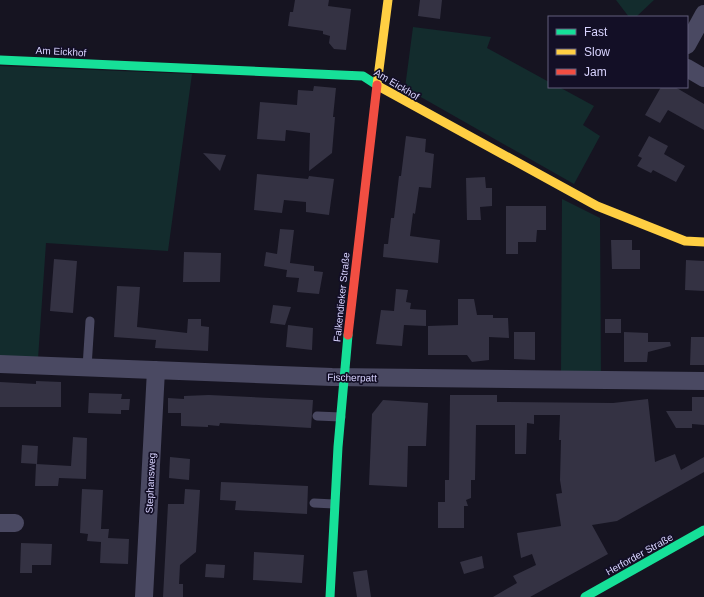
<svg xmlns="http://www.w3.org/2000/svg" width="704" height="597" font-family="Helvetica,sans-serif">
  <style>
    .green { fill: #132c2d }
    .building { fill: #343243 }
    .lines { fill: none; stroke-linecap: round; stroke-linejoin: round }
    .lane { stroke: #4a4962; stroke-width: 9 }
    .street { stroke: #4a4962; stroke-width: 18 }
    .fast { stroke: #16e098; stroke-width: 9 }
    .slow { stroke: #ffcf43; stroke-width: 9 }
    .jam { stroke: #f24e42; stroke-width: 9 }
    .labels { text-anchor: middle; stroke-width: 3.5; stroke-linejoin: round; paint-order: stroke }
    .street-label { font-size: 10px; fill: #d9d4ff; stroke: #130f26 }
  </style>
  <rect width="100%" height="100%" fill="#161421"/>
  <path class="green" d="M616,0H654L636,17H629Z
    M413,27L491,37L487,48L549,82V87H559L594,106L583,125L600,136L574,184L405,88Z
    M0,66L192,74L168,251L46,243L38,359L0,356Z
    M562,199L600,218L601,374L561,373Z"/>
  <path class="building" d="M295,0H329L328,6L351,9L346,50L334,49L329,43L330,36L323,34V31L288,26L290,12H293Z
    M420,0H442L440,19L418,16Z
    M314,86L336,88L333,117H335L332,153L309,171L310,133L286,130L285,141L257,139L260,102L297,105L298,90L313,91Z
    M661,87H675L704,104V130L668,110L660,123L645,115Z
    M406,136L426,139L425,152L434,154L431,188L419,187L415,214L413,213L410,236L440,240L438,263L383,257L384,244H388L391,218H394L399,176H401Z
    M649,136L668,146L664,154L685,166L676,182L653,170L651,173L637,166L642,158L638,156Z
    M203,153L226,155L220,171Z
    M257,174L308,179L309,176L334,179L329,215L306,212V202L284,200L282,213L254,210Z
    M485,177L486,188H492V206L480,207L481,220H467L466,178Z
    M506,206H546V230H537L536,242H518V254H506Z
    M280,229L294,230L290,263L314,266V271L323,272L319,294L297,292L299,278L286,277L287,270L264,266L266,252L277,254Z
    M611,240H632V250H640V269H612Z
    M184,252L221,253L220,282H183Z
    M54,259L77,261L73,313L50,311Z
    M686,260L704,261V291L685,290Z
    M117,286L140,287L137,327L187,333L188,319H201V326L209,327L208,351L155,348L156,340L114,337Z
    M396,289L408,290L406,302L411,303L410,309L426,310V326L404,325L402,346L376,344L381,310L394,311Z
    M458,299H474L477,315H493V318H508L509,338L489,337V360L472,362L467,355H428V326L458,325Z
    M273,305L291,307L285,325L270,323Z
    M605,319H621V333H605Z
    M288,325L313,328L312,350L286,347Z
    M514,332H535V360L514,359Z
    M624,332L648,333V342H670L671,346L648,352L647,362H624Z
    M691,337H704V365H690Z
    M36,381L61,382V407H0V382L36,384Z
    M89,393L122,394L121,399H130L129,410H121V414L88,413Z
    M209,395L313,400L311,428L220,423L219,426L208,425V427L181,426V413H168V398L184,399V396Z
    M450,395H497V402L613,403L648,399L655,462L675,454L681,470L704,457V472L617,521L592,525L608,554L530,597H493L517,583L513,576L536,565L532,554L521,558L517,533L561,526L556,494L562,493L560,480L561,440H559L560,415H534V424L527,423L526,454H515V425H476L475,480H471V498L466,500L468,506H464V528H438V502H445V480H449Z
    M692,397H704V425L692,424V428H676L666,411H692Z
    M383,400L428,403L426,446H408L407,487L369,485L372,414Z
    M73,437L87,438L86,479L59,478L58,486H35L36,464L71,466Z
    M22,445L38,446L37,464L21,463Z
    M170,457L190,459L189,480L169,478Z
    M221,482L308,486L307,514L235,510L236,501L220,500Z
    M82,489L103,490L101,529H109L108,538L129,539L128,564L100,563L101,542L87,541L88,534L80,533Z
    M185,489L200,490L196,552L180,565L179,584H183V597H163L168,504H184Z
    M21,543L52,544L51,565H32V573H20Z
    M254,552L304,555L302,583L253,580Z
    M482,556L484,568L464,574L460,562Z
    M206,564L225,565L224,578L205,577Z
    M367,570L371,597H357L353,572Z"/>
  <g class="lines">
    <path class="lane" d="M87,367L90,321
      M317,416L341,417
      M314,503L334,504"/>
    <path class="street" d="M687,45L704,14
      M687,68L704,78
      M0,364L332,377L704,381
      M0,523H15
      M144,597L156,370"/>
    <path class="fast" d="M0,60L363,76L380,87
      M330,597L338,447L348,335
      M585,597L704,530"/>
    <path class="slow" d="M377,85L388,0
      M380,87L597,206L685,241L704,242"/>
    <path class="jam" d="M348,335L377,85"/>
  </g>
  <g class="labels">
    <g class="street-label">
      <text transform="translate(61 51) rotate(3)" y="4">Am Eickhof</text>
      <text transform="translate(397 84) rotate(31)" y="4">Am Eickhof</text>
      <text transform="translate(341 297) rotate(-84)" y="4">Falkendieker Straße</text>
      <text transform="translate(352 377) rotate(1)" y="4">Fischerpatt</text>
      <text transform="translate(150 483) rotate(-87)" y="4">Stephansweg</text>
      <text transform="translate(639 554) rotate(-29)" y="4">Herforder Straße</text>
    </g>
  </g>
  <rect x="548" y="16" width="140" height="72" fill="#130f26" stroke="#625e7d"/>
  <rect x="556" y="29" width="20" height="6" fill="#16e098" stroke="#625e7d"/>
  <text x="584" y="36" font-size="12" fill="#d9d4ff">Fast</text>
  <rect x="556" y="49" width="20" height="6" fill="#ffcf43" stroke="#625e7d"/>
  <text x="584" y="56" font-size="12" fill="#d9d4ff">Slow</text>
  <rect x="556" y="69" width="20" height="6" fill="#f24e42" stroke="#625e7d"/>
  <text x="584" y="76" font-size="12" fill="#d9d4ff">Jam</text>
</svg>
